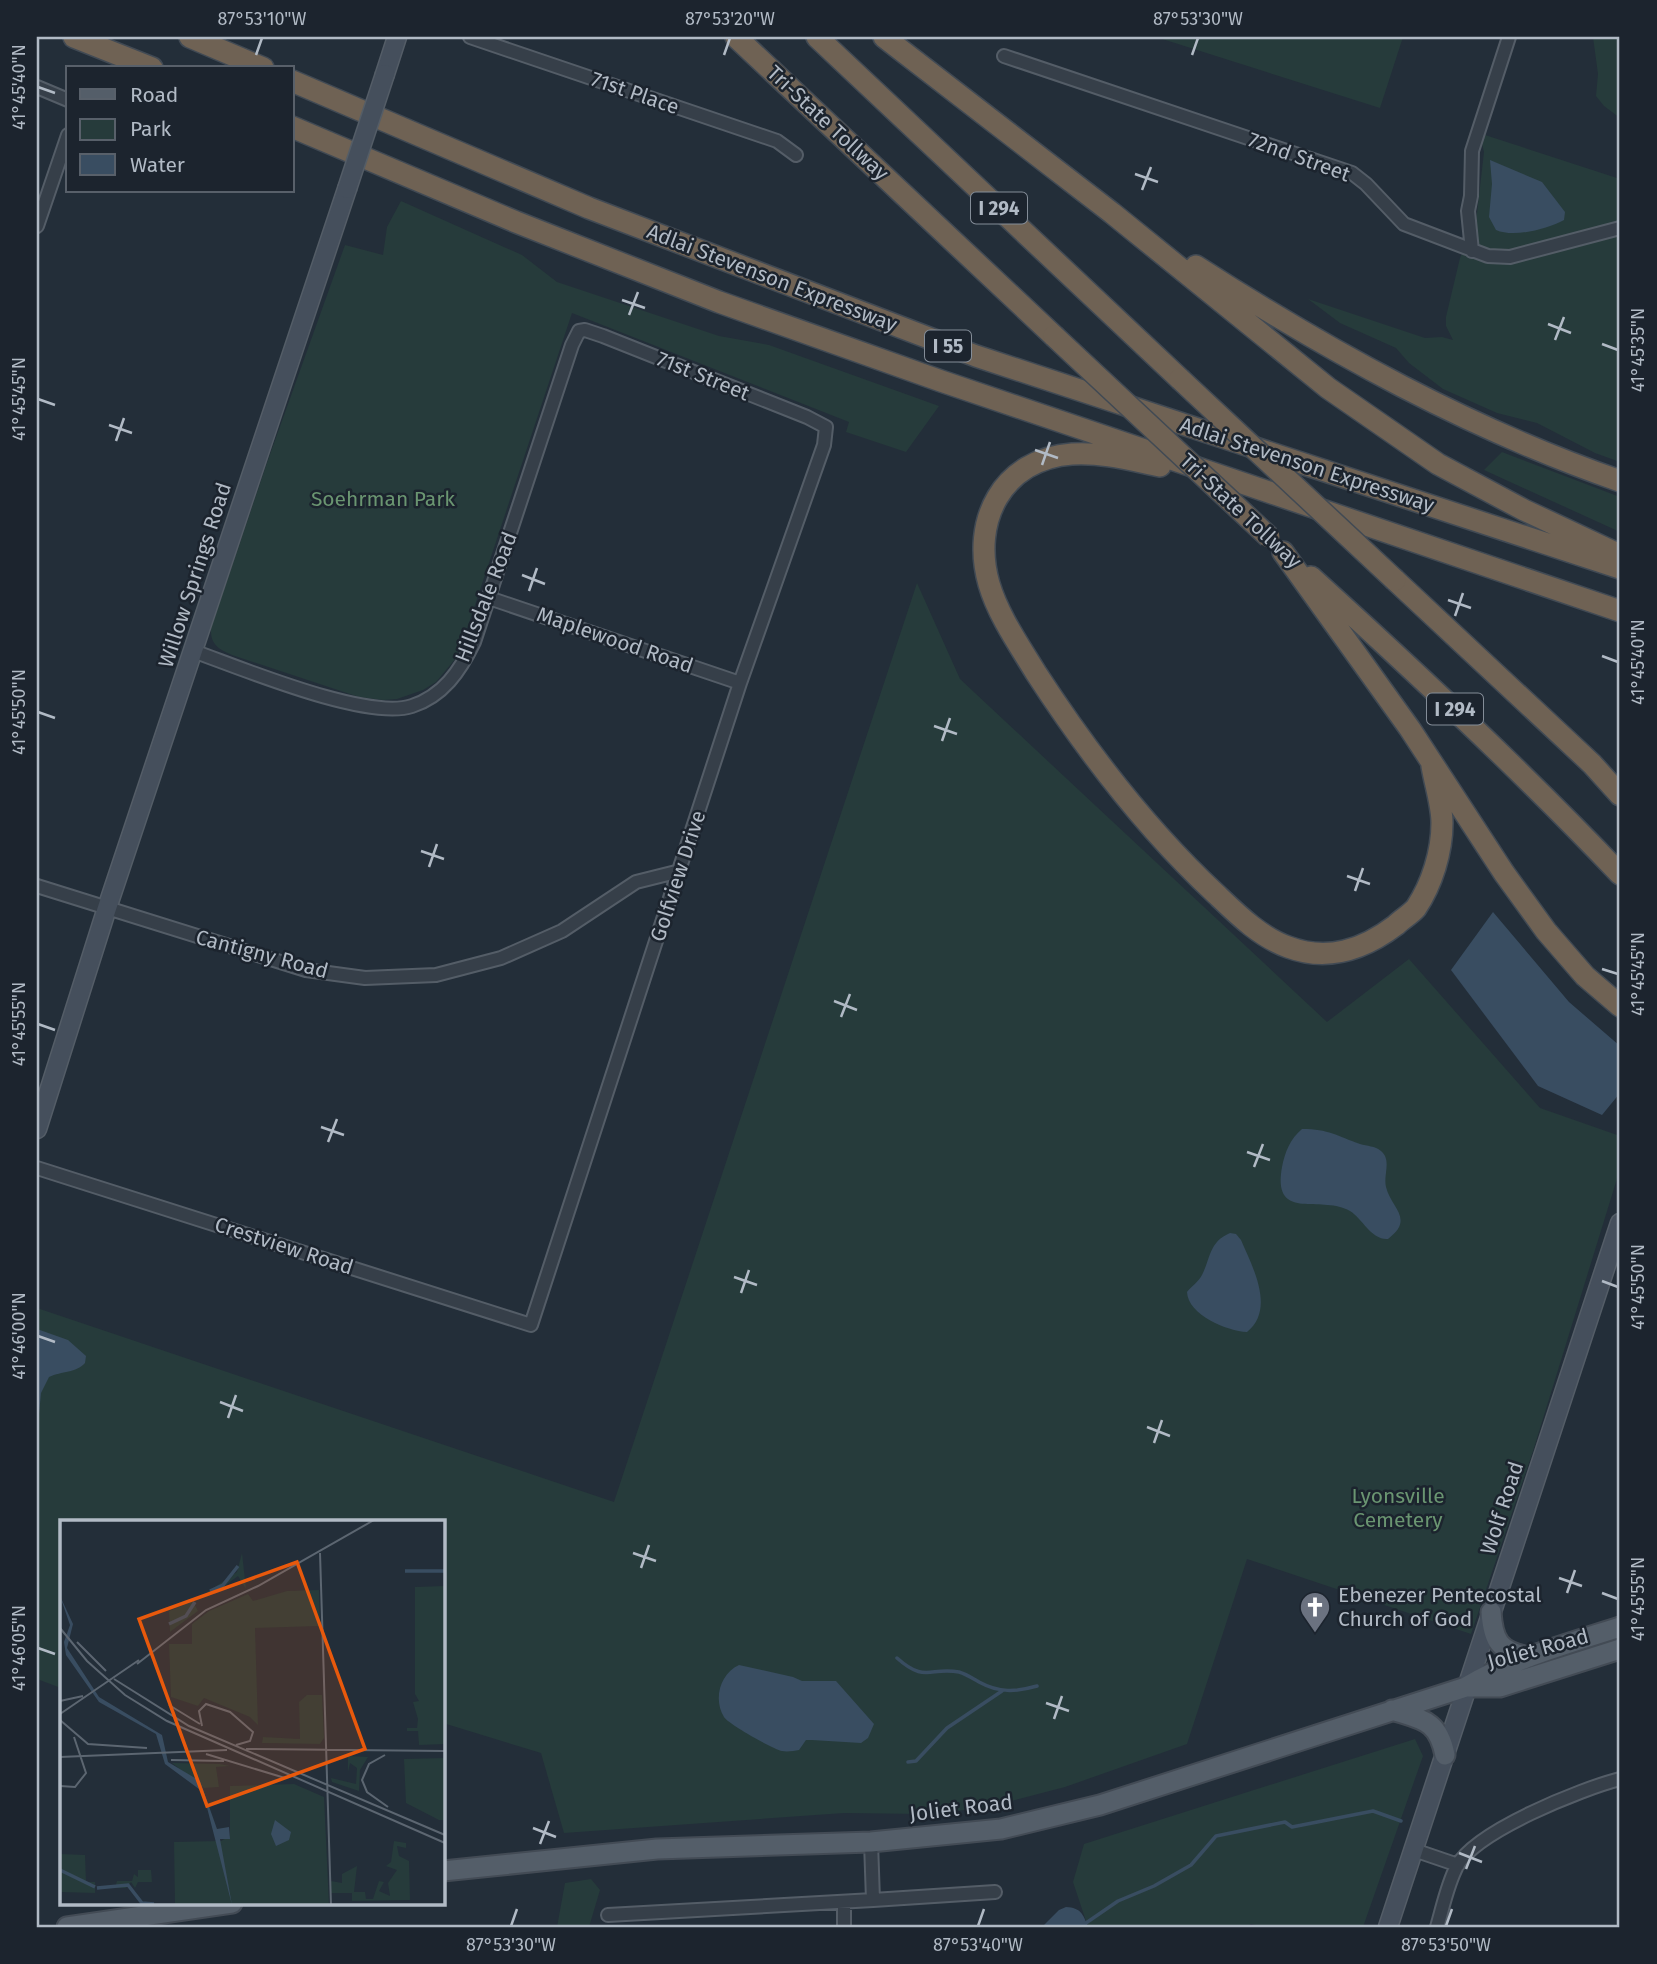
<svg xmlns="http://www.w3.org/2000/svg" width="1657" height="1964" font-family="'Fira Sans',sans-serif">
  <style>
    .green { fill: #263b3b }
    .water { fill: #394d61 }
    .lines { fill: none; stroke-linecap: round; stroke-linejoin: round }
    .stream { stroke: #394d61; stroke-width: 3.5 }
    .street-casing { stroke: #545d67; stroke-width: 16 }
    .secondary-casing { stroke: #545d67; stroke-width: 21 }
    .primary-casing { stroke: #434b55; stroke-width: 23 }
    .highway-casing { stroke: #414a54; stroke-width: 24 }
    .street { stroke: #363f49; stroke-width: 12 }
    .secondary { stroke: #454f5c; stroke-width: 18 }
    .primary { stroke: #545e69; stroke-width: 19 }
    .highway { stroke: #6f6254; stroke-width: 21 }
    .secondary-bridge-casing { stroke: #545d67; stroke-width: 21; stroke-linecap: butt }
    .highway-bridge-casing { stroke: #414a54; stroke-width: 24; stroke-linecap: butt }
    .secondary-bridge { stroke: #454f5c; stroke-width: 18 }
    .highway-bridge { stroke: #6f6254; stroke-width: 21 }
    .ticks { fill: none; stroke: #b1bac5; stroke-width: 2.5 }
    .labels { text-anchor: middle; stroke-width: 5; stroke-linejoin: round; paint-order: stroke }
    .shield { fill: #1c242e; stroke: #848d98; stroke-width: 2 }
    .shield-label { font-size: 19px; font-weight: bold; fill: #b1bac5 }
    .street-label { font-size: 21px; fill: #b1bac5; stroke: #1c242e }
    .park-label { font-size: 21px; fill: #6a9571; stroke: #1c242e }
    .poi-label { font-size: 21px; fill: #b1bac5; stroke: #1c242e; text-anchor: start }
    .inset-river { fill: none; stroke: #394d61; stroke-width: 3.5 }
    .inset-road { fill: none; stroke: #5c6671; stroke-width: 2 }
    .view { fill: #e8590c; fill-opacity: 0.15; stroke: #e8590c; stroke-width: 3.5 }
    .inset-edge { fill: none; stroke: #b1bac5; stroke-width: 3.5 }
    .neatline { fill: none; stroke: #b1bac5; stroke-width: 2.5 }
    .ticks-label { font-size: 18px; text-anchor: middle; fill: #b1bac5 }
  </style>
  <rect width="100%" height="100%" fill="#232e39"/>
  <path class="green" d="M1156,37H1403L1380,108Z
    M1593,37H1620V118L1604,106L1596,96L1598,74Z
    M1485,135L1620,179V462L1595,453L1537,423L1497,413L1443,389L1409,363L1396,348L1340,323L1308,299L1425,338L1442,337L1453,340L1446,326V317L1460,258L1476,222L1484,152L1482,144Z
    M401,201L522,255L557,282L719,336L769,345L939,406L906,452L846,432L849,422L572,313L468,626L456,658L436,682L423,690L397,699L383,700L359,697L232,655C218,649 210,644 211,628L268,460L345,245L383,255L387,227Z
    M1502,452L1620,497V532L1484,470Z
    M917,583L960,679L1327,1022L1409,959L1540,1108L1620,1136V1169L1533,1451L1471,1634L1247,1559L1187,1744L1065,1787L985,1808L924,1814L844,1813L564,1833L541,1753L443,1723V1521H61V1688L37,1679V1308L614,1502Z
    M1415,1739L1423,1756L1363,1927H1265L1251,1924L1246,1927H1088L1073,1882L1084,1844Z
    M591,1879L600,1890L589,1927H557L565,1883Z"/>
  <path class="water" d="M1490,160L1542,182L1565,212L1564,220C1547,229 1514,238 1496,230L1489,217L1492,184Z
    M1493,912L1569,1002L1620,1046V1093L1602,1115L1538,1086L1451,970Z
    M1302,1129C1329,1129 1337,1136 1360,1144C1367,1146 1375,1146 1381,1151C1392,1160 1383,1175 1386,1187C1391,1208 1415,1219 1388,1239C1371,1240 1363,1219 1350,1211C1320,1194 1272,1223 1282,1167C1285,1152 1290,1139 1302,1129Z
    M1230,1233L1236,1234L1241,1240C1252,1266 1276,1309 1247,1332C1227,1331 1188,1315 1187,1292C1191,1287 1199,1281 1202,1275C1211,1257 1209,1242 1230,1233Z
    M37,1329L68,1340L86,1356L85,1363C76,1373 62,1371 49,1377L41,1393L37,1435Z
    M739,1665L793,1677L802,1681H836L874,1724L868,1738L861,1743L812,1740H806L799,1750C794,1751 787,1752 782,1751C773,1749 728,1724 724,1717C713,1699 720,1674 739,1665Z
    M1066,1907C1081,1908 1083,1914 1088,1927H1042L1059,1910Z"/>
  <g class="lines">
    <path class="stream" d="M897,1658C925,1683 929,1667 959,1672C966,1674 972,1678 979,1682C999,1693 1016,1692 1037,1686
      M908,1762L916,1761L947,1728L1002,1691
      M1084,1927L1086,1923L1118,1901L1154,1886L1191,1865L1216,1836L1285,1822L1292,1827L1373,1811L1401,1821"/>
    <g class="street-casing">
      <path id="street" d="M470,37L777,141L796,155
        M1004,56L1352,173L1366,184L1404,224L1488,256L1510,257L1620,228
        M37,87L68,100
        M37,226L68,135
        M1472,251L1468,211L1471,196L1472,151L1509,37
        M489,598L740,683
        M37,886L306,970L365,978L436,975L501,958L562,931L636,882L680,871
        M37,1168L531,1325L740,683L824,445L826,427L807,417L603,336L585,330L579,331L572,345L474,642C460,671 443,696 412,706C367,721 241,668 193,651
        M871,1842L873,1900L995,1892
        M1414,1850L1458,1865
        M844,1902V1927
        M608,1915L873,1900
        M1437,1927C1443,1907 1447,1885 1457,1866C1476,1831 1581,1789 1620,1779"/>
    </g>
    <g class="secondary-casing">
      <path id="secondary" d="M385,74L397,37
        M37,1129L107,908L347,189
        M1388,1927L1620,1223"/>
    </g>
    <g class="primary-casing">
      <path id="primary" d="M1491,1612C1493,1641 1499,1651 1529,1657
        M1467,1687H1500L1620,1649
        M1392,1710C1423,1720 1438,1720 1445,1755
        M443,1871L657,1849L871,1842L1001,1829L1100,1805L1466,1687C1514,1658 1567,1644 1620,1627
        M67,1927L232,1903"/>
    </g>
    <g class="highway-casing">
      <path id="highway" d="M74,37L152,68
        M190,37L263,68
        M736,37L1054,336
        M817,37L1180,379
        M884,37L1112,213L1328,388L1438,464L1524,510L1620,555
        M292,81L589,208L976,356L1620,568
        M292,127L516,222L719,302L941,381L1620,611
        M1196,266C1330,352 1470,429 1620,481
        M1160,466C1131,460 1102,452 1072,454C1002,459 971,521 989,584C998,615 1019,645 1036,673C1088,753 1146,829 1216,894C1237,914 1260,937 1288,947C1328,962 1363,950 1396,925C1402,919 1411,914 1416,908C1432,884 1442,852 1442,823C1442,805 1435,784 1432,766
        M1283,552L1410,729L1504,873L1546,931L1585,976L1620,1006
        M1311,577C1417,673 1521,770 1620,874
        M1395,580L1592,764L1620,795"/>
    </g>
    <use href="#street" class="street"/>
    <use href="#secondary" class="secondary"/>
    <use href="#primary" class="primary"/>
    <use href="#highway" class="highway"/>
    <g class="secondary-bridge-casing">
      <path id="secondary-bridge" d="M347,189L385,74"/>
    </g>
    <g class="highway-bridge-casing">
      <path id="highway-bridge" d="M1054,336L1269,537
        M1180,379L1395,580"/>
    </g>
    <use href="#secondary-bridge" class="secondary-bridge"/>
    <use href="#highway-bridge" class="highway-bridge"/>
  </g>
  <path class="ticks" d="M256,55L262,38M724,55L730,38M1192,55L1198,38M38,87L55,93M1135,174L1158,182M1142,190L1151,167M622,300L645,308M629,315L638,292M1548,324L1571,333M1555,340L1564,317M1602,344L1618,350M38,399L55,405M109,425L132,433M116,441L124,418M1035,450L1058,458M1042,465L1050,442M522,575L545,584M529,591L537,568M1448,600L1471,608M1455,616L1463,593M1602,656L1618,662M38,712L55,718M934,726L957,734M942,741L950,718M421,851L444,859M429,867L437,844M1347,876L1370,884M1355,891L1363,868M1602,969L1618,974M834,1001L857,1010M841,1017L850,994M38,1024L55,1030M321,1127L344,1135M328,1142L337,1119M1247,1152L1270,1160M1254,1167L1263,1144M734,1277L757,1285M1602,1281L1618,1287M741,1293L749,1270M38,1336L55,1342M220,1402L243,1411M228,1418L236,1395M1147,1427L1170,1436M1154,1443L1162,1420M633,1553L656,1561M641,1568L649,1545M1559,1578L1582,1586M1567,1593L1575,1570M1602,1593L1618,1599M38,1648L55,1654M1046,1703L1069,1711M1054,1719L1062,1696M533,1828L556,1837M540,1844L549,1821M1459,1853L1482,1862M1466,1869L1475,1846M511,1926L517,1909M978,1926L984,1909M1446,1926L1452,1909"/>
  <defs>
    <g id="church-pin" transform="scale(1.575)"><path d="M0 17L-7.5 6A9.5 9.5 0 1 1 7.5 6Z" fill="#6b7280" stroke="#1c242e"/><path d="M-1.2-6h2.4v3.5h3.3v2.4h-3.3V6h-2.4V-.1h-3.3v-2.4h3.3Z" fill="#fff"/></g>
  </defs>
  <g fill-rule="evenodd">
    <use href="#church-pin" x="1315" y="1607"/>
  </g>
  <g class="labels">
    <g class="shield">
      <rect x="971" y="192.5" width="56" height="31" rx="5"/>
      <rect x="925" y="330.5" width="46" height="31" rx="5"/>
      <rect x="1427" y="693.5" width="56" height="31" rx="5"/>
    </g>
    <g class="shield-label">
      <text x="999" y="215">I 294</text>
      <text x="948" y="353">I 55</text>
      <text x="1455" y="716">I 294</text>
    </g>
    <g class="street-label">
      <text transform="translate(635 93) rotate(19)" y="7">71st Place</text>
      <text transform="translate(828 123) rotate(43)" y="7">Tri-State Tollway</text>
      <text transform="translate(1299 157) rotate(20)" y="7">72nd Street</text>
      <text transform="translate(772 278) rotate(21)" y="7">Adlai Stevenson Expressway</text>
      <text transform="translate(703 376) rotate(22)" y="7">71st Street</text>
      <text transform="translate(1307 465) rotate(18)" y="7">Adlai Stevenson Expressway</text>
      <text transform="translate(1241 511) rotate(43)" y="7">Tri-State Tollway</text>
      <text transform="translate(195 575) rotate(-72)" y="7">Willow Springs Road</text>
      <text transform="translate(486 597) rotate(-69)" y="7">Hillsdale Road</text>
      <text transform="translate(615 640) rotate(19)" y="7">Maplewood Road</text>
      <text transform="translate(678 876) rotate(-72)" y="7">Golfview Drive</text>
      <text transform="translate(262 954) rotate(15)" y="7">Cantigny Road</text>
      <text transform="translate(284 1246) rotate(18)" y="7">Crestview Road</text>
      <text transform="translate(1502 1508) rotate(-72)" y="7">Wolf Road</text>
      <text transform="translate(1538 1649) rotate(-15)" y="7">Joliet Road</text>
      <text transform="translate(961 1808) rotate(-7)" y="7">Joliet Road</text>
    </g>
    <g class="park-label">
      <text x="383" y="506">Soehrman Park</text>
      <text x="1398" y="1503">Lyonsville<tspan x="1398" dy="24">Cemetery</tspan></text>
    </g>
    <g class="poi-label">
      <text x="1338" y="1602">Ebenezer Pentecostal<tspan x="1338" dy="24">Church of God</tspan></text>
    </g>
  </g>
  <g transform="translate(60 1520)">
    <rect width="385" height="385" fill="#232e39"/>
    <path d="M182,33L186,69L178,56L159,70L146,73L177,52ZM385,66V224L359,225L358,211H347V208H357L358,199L353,182L359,181L355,174V67ZM259,70L260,106L195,108L198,205L190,197L144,178L138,186L111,177L109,124H132V104L149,91L188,74L193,81L227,71ZM133,81L138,91L110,112L109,91ZM247,175H262L264,218L260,224L202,223L203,217L240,219L239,182ZM288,236L308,237L300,250L299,271L272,262L271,258L296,264L297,248L290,243L288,252ZM385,238V300H379L346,283L344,239ZM112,243L160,244L170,246L156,247L159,267L144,268ZM234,264L264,277L269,385H115L114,322L161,321L170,316V266ZM334,321L346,323V328L337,326L339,336L349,341L350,380L292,381V373H271V361L282,363V354L297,346L294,372H305L306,379H313L319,361L324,362L319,371L330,376L328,363L337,350L326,346L331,342ZM0,334L25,335L26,362H35V373L0,372ZM78,350H91L92,362H78L75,368L71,362L66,368H55L57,361H72L74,354L78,357Z" fill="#263b3b"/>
    <path d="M0,76L13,104L7,128L39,177L102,215L108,242L140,261L157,309L169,307L170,319H160L172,385L143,272L105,244L96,214L39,182L6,135L4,122L10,105ZM215,300L231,312L229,320L216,326L211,314Z" fill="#394d61"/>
    <path class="inset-river" d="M345,51H385M150,71L163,65L178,46M109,104L126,96L135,82M0,350L35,367M37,368L68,365L82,383L94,384"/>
    <path class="inset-road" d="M260,33L271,385M0,108L27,141L65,175L107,201L385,323M17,122L46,151M77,144L146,90L198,66L314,0M54,159L129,206L385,315M0,181L23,176M109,185L140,204M0,194L79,140M0,200L28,224L87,228M142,206L139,191L146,184L170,192L193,212L190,221L176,225M186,229L385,231M146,234L225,258M325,235L309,244L302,260L307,272L328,287M0,237L167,230M111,240L164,241M0,266L15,267L26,253L14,217"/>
    <path class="view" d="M237,42L305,229L147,286L79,99Z"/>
    <rect width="385" height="385" class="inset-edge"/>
  </g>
  <rect width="1657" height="1964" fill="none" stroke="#1c242e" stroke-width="77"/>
  <rect x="66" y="66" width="228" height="126" fill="#1c242e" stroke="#58606a" stroke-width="2"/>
  <rect x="80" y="89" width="35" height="10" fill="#545e69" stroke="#58606a" stroke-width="2"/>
  <text x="130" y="102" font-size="21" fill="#b1bac5">Road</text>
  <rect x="80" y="119" width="35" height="21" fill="#263b3b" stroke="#58606a" stroke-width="2"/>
  <text x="130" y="136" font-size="21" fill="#b1bac5">Park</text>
  <rect x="80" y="154" width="35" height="21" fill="#394d61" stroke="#58606a" stroke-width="2"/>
  <text x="130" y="172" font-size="21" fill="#b1bac5">Water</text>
  <rect x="38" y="38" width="1580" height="1888" class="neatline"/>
  <g class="ticks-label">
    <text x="262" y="25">87°53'10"W</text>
    <text x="730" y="25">87°53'20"W</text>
    <text x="1198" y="25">87°53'30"W</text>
    <text transform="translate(19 87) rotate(-90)" y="6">41°45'40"N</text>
    <text transform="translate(1638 350) rotate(-90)" y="6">41°45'35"N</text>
    <text transform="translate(19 399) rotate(-90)" y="6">41°45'45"N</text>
    <text transform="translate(1638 662) rotate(-90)" y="6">41°45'40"N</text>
    <text transform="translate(19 712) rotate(-90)" y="6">41°45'50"N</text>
    <text transform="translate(1638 974) rotate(-90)" y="6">41°45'45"N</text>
    <text transform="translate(19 1024) rotate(-90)" y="6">41°45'55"N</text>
    <text transform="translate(1638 1287) rotate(-90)" y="6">41°45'50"N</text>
    <text transform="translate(19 1336) rotate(-90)" y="6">41°46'00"N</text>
    <text transform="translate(1638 1599) rotate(-90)" y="6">41°45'55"N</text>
    <text transform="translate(19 1648) rotate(-90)" y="6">41°46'05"N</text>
    <text x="511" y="1951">87°53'30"W</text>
    <text x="978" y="1951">87°53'40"W</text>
    <text x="1446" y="1951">87°53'50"W</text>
  </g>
</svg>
